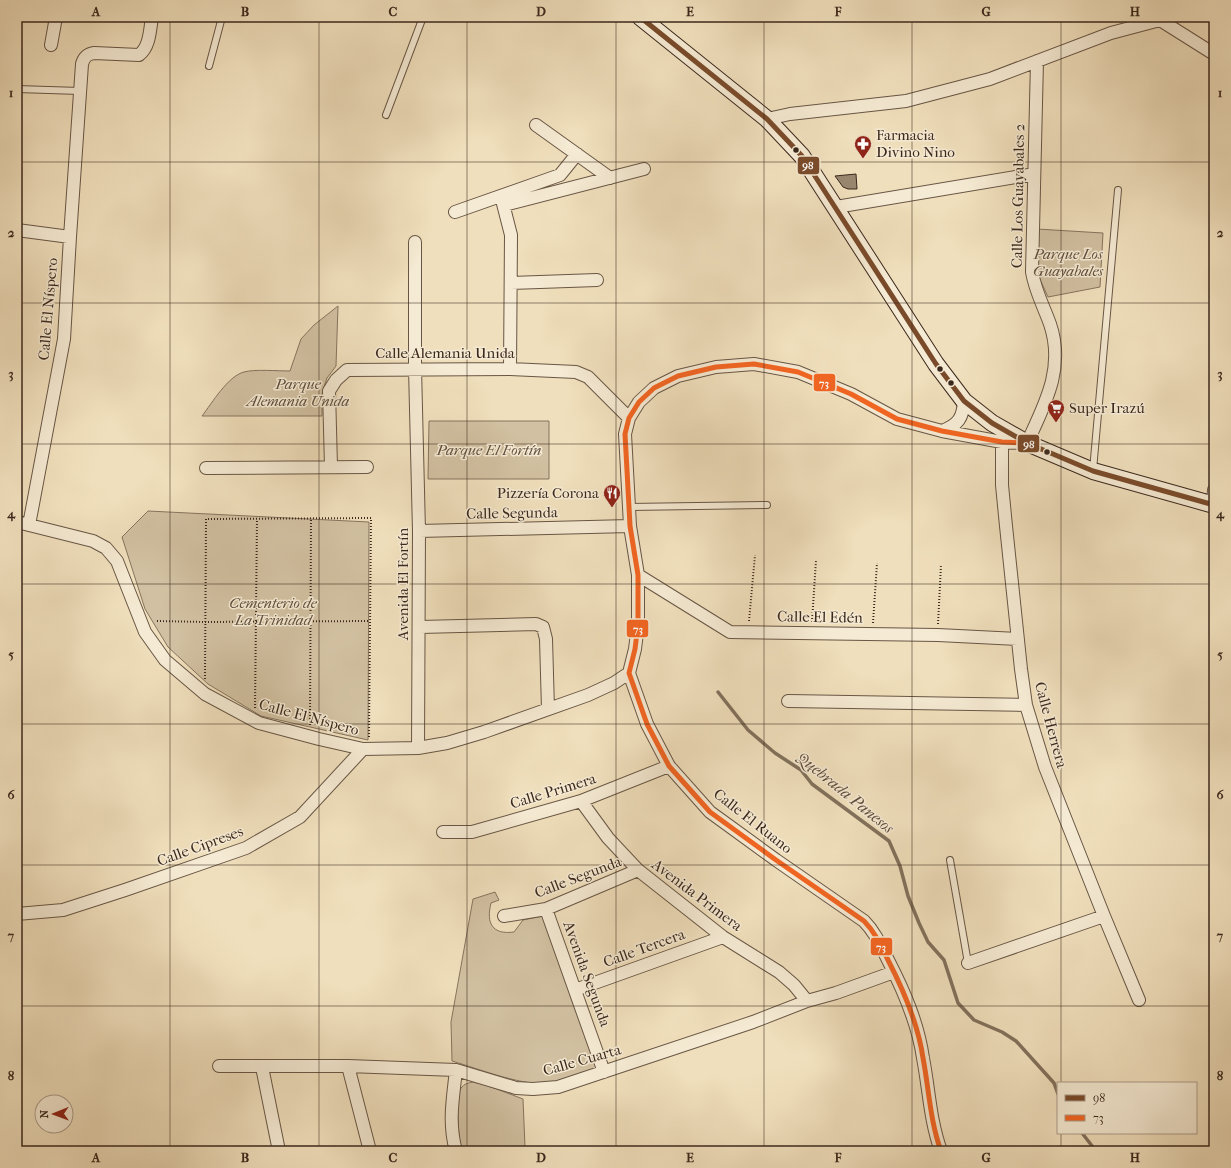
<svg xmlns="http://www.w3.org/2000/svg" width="1231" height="1168" font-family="'IM FELL French Canon',serif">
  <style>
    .green { fill: #d1c0a1; stroke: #86745f }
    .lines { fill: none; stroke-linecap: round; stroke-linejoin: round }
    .stream { stroke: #82715c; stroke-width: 3.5 }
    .building { fill: #998770; stroke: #3b281d }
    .service-casing { stroke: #685645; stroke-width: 8 }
    .minor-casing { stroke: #685645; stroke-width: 14 }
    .secondary-casing { stroke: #3b281d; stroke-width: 18 }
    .path { stroke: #3b281d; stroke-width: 2; stroke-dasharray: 1 2; stroke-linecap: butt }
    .service { stroke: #f5ead3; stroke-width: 6 }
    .minor { stroke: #f5ead3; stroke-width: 12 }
    .secondary { stroke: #f5ead3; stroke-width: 16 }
    .bus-1-casing { stroke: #f5ead3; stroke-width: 8 }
    .bus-2-casing { stroke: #f5ead3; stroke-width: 8 }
    .bus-1 { stroke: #7a4b2a; stroke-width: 5 }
    .bus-2 { stroke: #f26522; stroke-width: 5 }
    .grid { fill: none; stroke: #3b281d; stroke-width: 1; stroke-opacity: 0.55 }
    .bus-dot { fill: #3b281d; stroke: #f5ead3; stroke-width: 1.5 }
    .labels { text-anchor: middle; stroke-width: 3; stroke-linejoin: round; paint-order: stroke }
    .poi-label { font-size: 15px; fill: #3b281d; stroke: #f5ead3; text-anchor: start }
    .street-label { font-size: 15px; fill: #3b281d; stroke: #f5ead3 }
    .park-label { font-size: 15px; font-style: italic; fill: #604e3e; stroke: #f5ead3 }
    .water-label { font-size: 16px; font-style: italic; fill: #5f4c3c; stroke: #f5ead3 }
    .line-badge { stroke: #f5ead3; stroke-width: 1.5 }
    .badge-label { font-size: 11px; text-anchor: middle; font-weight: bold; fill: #fff }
    .neatline { fill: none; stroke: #3b281d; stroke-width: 1.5 }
    .grid-label { font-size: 13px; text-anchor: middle; font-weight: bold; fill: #3b281d }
  </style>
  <rect width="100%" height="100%" fill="#f0dfbc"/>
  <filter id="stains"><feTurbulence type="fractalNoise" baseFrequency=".005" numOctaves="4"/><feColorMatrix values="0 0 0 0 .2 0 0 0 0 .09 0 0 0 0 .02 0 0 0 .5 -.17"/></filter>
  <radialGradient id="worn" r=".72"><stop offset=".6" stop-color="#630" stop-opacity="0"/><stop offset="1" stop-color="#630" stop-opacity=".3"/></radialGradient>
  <path class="green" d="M1037,229L1103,233L1100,287L1048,297L1039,277L1036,252Z
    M338,306L336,366L327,378L324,387L322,394V416H202C212,403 228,376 244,372C254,369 278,371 290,371L301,339L314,325Z
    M429,421H549V479H428Z
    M148,511L369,522L368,740L261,716L208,684L168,647L145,609L122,537Z
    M495,892L499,900L491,903C486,923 492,935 514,932L523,920L543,916L598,1069C583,1073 568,1080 553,1083C527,1088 479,1069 452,1061L451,1022L473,899Z
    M473,1082L486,1085L523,1099L525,1147L511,1151H462C458,1141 456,1100 460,1090C462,1085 467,1083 473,1082Z"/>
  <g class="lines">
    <path class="stream" d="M718,692L748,730L775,753L801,770L812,784L889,841L900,866L908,896L919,923L928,942L944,960L958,1003L974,1020L1002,1032L1016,1041L1054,1083L1058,1094
      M1082,1133L1096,1151"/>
  </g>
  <path class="building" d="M856,174L857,189H848L843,187L835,176Z"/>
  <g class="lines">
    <g class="service-casing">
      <path id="service" d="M209,66L222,17
        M17,89L80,91
        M386,115L423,17
        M1093,470L1118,190
        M629,507L767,505
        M950,860L968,963"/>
    </g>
    <g class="minor-casing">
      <path id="minor" d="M1159,17L1160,20L1214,54
        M51,45L56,17
        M767,119L790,114L906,101L990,79L1111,33L1160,20
        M536,125L610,178
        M501,196L511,235L510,369
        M504,205L644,169
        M836,207L1034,174
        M455,212L560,175L577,154
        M17,230L70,237
        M415,242V368L419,531L418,748
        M511,283L597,280
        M942,431C958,425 963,418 964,401
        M1002,442V485L1006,526L1021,669L1026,705L1045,767L1104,916L1139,1000
        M331,467L329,391L336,380L347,370L510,369L576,372L588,377L629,418
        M206,468L367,467
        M1213,504L1214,490
        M17,522L93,541L106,548L117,561L145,632L165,660L205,694L259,723L319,739L363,749L418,748L447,743L484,732L588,695L614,683L629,673
        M29,525L64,339L70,237L82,64C84,57 87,54 94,53L139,55C150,47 150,29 152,17
        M419,531L630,526
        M638,575L730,632L938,635L1018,639
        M420,627L536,624L543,627L546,639L548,709
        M788,701L1026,705
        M581,801L608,838L638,870L723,937L779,972L794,985L807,1001
        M443,832H472L581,801L669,766
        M546,909L604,1072
        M17,914L63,910L125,890L246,848L300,817L363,749
        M504,916L546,909L638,870
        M968,963L1104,916
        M575,990L723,937
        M219,1066H348L456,1070L516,1088L533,1089L558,1087L753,1022L807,1001L836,993L894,972
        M348,1066L370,1151
        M262,1067L279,1151
        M456,1151C448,1123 453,1098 456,1070
        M941,1151C930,1121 929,1089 923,1058C918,1023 904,991 888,960C881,946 875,932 864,921L776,860L710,812L669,766L647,724L629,673L635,649L638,625V575L630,526L629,507L625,434L629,418L639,402L654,388L678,376L716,367L754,364L798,372L851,394L897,419L942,431L1002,442L1027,443C1045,404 1065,368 1050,324C1044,307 1035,291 1032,272L1037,61"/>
    </g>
    <g class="secondary-casing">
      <path id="secondary" d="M640,17L767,119L802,156L936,364L964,401L992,423L1027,443L1093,471L1214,505"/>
    </g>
    <path class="path" d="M157,621L205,622L370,621
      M749,621L755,555
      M812,622L816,560
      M873,623L877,563
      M938,624L941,565
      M205,679L206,519L371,518L369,738
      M255,708L257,519
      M310,725L311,519"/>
    <use href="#service" class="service"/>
    <use href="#minor" class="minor"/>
    <use href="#secondary" class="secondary"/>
    <g class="bus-1-casing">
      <path id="bus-1" d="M640,17L767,119L802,156L936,364L964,401L992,423L1027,443L1093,471L1214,505"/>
    </g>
    <g class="bus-2-casing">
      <path id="bus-2" d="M941,1151C930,1121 929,1089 923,1058C918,1023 904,991 888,960C881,946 875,932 864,921L776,860L710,812L669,766L647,724L629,673L635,649L638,625V575L630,526L629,507L625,434L629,418L639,402L654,388L678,376L716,367L754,364L798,372L851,394L897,419L942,431L1002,442L1027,443"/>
    </g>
    <use href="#bus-1" class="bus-1"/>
    <use href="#bus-2" class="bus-2"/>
  </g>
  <path class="grid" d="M170,17V1151M319,17V1151M467,17V1151M616,17V1151M764,17V1151M912,17V1151M1061,17V1083M17,162H1214M17,303H1214M17,444H1214M17,584H1214M17,724H1214M17,865H1214M17,1006H1214M1061,1133V1151"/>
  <defs>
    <g id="pharmacy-pin" transform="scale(0.9)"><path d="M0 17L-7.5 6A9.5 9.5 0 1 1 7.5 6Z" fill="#8f2418" stroke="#f5ead3"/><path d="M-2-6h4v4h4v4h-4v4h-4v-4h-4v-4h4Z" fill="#fff"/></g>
    <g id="supermarket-pin" transform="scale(0.9)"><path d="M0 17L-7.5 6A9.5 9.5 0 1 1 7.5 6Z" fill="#8f2418" stroke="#f5ead3"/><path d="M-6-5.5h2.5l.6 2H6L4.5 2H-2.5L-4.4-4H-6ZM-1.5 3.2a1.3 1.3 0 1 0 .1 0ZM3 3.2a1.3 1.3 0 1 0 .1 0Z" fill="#fff"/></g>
    <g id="restaurant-pin" transform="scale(0.9)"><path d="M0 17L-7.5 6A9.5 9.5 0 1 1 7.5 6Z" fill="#8f2418" stroke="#f5ead3"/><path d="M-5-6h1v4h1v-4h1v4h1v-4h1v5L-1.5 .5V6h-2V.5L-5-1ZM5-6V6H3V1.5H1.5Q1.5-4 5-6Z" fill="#fff"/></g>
  </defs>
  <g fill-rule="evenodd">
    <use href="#pharmacy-pin" x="863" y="144"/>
    <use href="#supermarket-pin" x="1056" y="408"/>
    <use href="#restaurant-pin" x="612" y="493"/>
  </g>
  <g class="bus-dot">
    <circle cx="796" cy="150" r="3.5"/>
    <circle cx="940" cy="369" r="3.5"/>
    <circle cx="951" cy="383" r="3.5"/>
    <circle cx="1047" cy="452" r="3.5"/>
  </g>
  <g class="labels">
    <g class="poi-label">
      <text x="876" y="140">Farmacia<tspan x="876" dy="17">Divino Nino</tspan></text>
      <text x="1069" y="413">Super Irazú</text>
      <text x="599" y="498" text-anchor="end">Pizzería Corona</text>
    </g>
    <g class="street-label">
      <text transform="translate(1018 196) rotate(-89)" y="5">Calle Los Guayabales 2</text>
      <text transform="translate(48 309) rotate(-85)" y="5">Calle El Níspero</text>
      <text x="445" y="358">Calle Alemania Unida</text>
      <text transform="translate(512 513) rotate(-1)" y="5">Calle Segunda</text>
      <text transform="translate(403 584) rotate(-90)" y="5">Avenida El Fortín</text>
      <text transform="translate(820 617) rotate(1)" y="5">Calle El Edén</text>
      <text transform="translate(309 717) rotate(15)" y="5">Calle El Níspero</text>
      <text transform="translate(1051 725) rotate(75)" y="5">Calle Herrera</text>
      <text transform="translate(553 791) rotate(-17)" y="5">Calle Primera</text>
      <text transform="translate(753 821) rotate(38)" y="5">Calle El Ruano</text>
      <text transform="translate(200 846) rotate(-20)" y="5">Calle Cipreses</text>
      <text transform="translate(578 877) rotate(-21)" y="5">Calle Segunda</text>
      <text transform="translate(697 895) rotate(37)" y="5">Avenida Primera</text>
      <text transform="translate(644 948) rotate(-20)" y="5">Calle Tercera</text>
      <text transform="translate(587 974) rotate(70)" y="5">Avenida Segunda</text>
      <text transform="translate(582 1060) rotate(-16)" y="5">Calle Cuarta</text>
    </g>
    <g class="park-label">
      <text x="1068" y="259">Parque Los<tspan x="1068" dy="17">Guayabales</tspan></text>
      <text x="298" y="389">Parque<tspan x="298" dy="17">Alemania Unida</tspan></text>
      <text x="489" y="455">Parque El Fortín</text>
      <text x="273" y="608">Cementerio de<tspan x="273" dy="17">La Trinidad</tspan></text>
    </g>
    <g class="water-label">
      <text transform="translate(846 792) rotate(39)" y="6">Quebrada Panesos</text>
    </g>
  </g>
  <g class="line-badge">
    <rect x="797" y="156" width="23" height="19" rx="4" fill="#7a4b2a"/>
    <rect x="813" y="373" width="23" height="19" rx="4" fill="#f26522"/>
    <rect x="1017" y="434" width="23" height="19" rx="4" fill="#7a4b2a"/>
    <rect x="626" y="619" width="23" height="19" rx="4" fill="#f26522"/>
    <rect x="870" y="937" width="23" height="19" rx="4" fill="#f26522"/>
  </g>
  <g class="badge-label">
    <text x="808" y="169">98</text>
    <text x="824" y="387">73</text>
    <text x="1029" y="448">98</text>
    <text x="638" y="633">73</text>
    <text x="881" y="951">73</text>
  </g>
  <rect width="1231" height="1168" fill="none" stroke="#f0dfbc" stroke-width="44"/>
  <rect x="1057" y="1082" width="140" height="52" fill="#f5ead3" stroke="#ab9c8a"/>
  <rect x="1065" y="1095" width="20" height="6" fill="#7a4b2a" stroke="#ab9c8a"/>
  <text x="1093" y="1102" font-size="12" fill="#3b281d">98</text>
  <rect x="1065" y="1115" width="20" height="6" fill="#f26522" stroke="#ab9c8a"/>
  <text x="1093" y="1122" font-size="12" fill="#3b281d">73</text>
  <g transform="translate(54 1114) rotate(269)"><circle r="19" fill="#f5ead3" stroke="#ab9c8a"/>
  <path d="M0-3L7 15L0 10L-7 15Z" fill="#8f2418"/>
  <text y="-6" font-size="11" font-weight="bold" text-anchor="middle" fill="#3b281d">N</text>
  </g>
  <rect x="22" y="22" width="1187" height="1124" class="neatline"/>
  <g class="grid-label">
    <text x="96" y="16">A</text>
    <text x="245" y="16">B</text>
    <text x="393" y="16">C</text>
    <text x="541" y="16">D</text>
    <text x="690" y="16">E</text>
    <text x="838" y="16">F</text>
    <text x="986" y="16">G</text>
    <text x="1135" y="16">H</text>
    <text x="11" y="97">1</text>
    <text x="1220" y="97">1</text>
    <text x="11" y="237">2</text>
    <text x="1220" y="237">2</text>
    <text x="11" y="378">3</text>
    <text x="1220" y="378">3</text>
    <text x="11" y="518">4</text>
    <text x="1220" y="518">4</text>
    <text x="11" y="659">5</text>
    <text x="1220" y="659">5</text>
    <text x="11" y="799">6</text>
    <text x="1220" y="799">6</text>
    <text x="11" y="940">7</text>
    <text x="1220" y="940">7</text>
    <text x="11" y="1080">8</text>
    <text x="1220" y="1080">8</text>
    <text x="96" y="1162">A</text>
    <text x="245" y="1162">B</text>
    <text x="393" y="1162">C</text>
    <text x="541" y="1162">D</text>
    <text x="690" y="1162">E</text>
    <text x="838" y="1162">F</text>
    <text x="986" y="1162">G</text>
    <text x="1135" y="1162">H</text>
  </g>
  <rect width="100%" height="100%" filter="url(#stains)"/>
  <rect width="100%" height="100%" fill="url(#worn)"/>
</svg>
